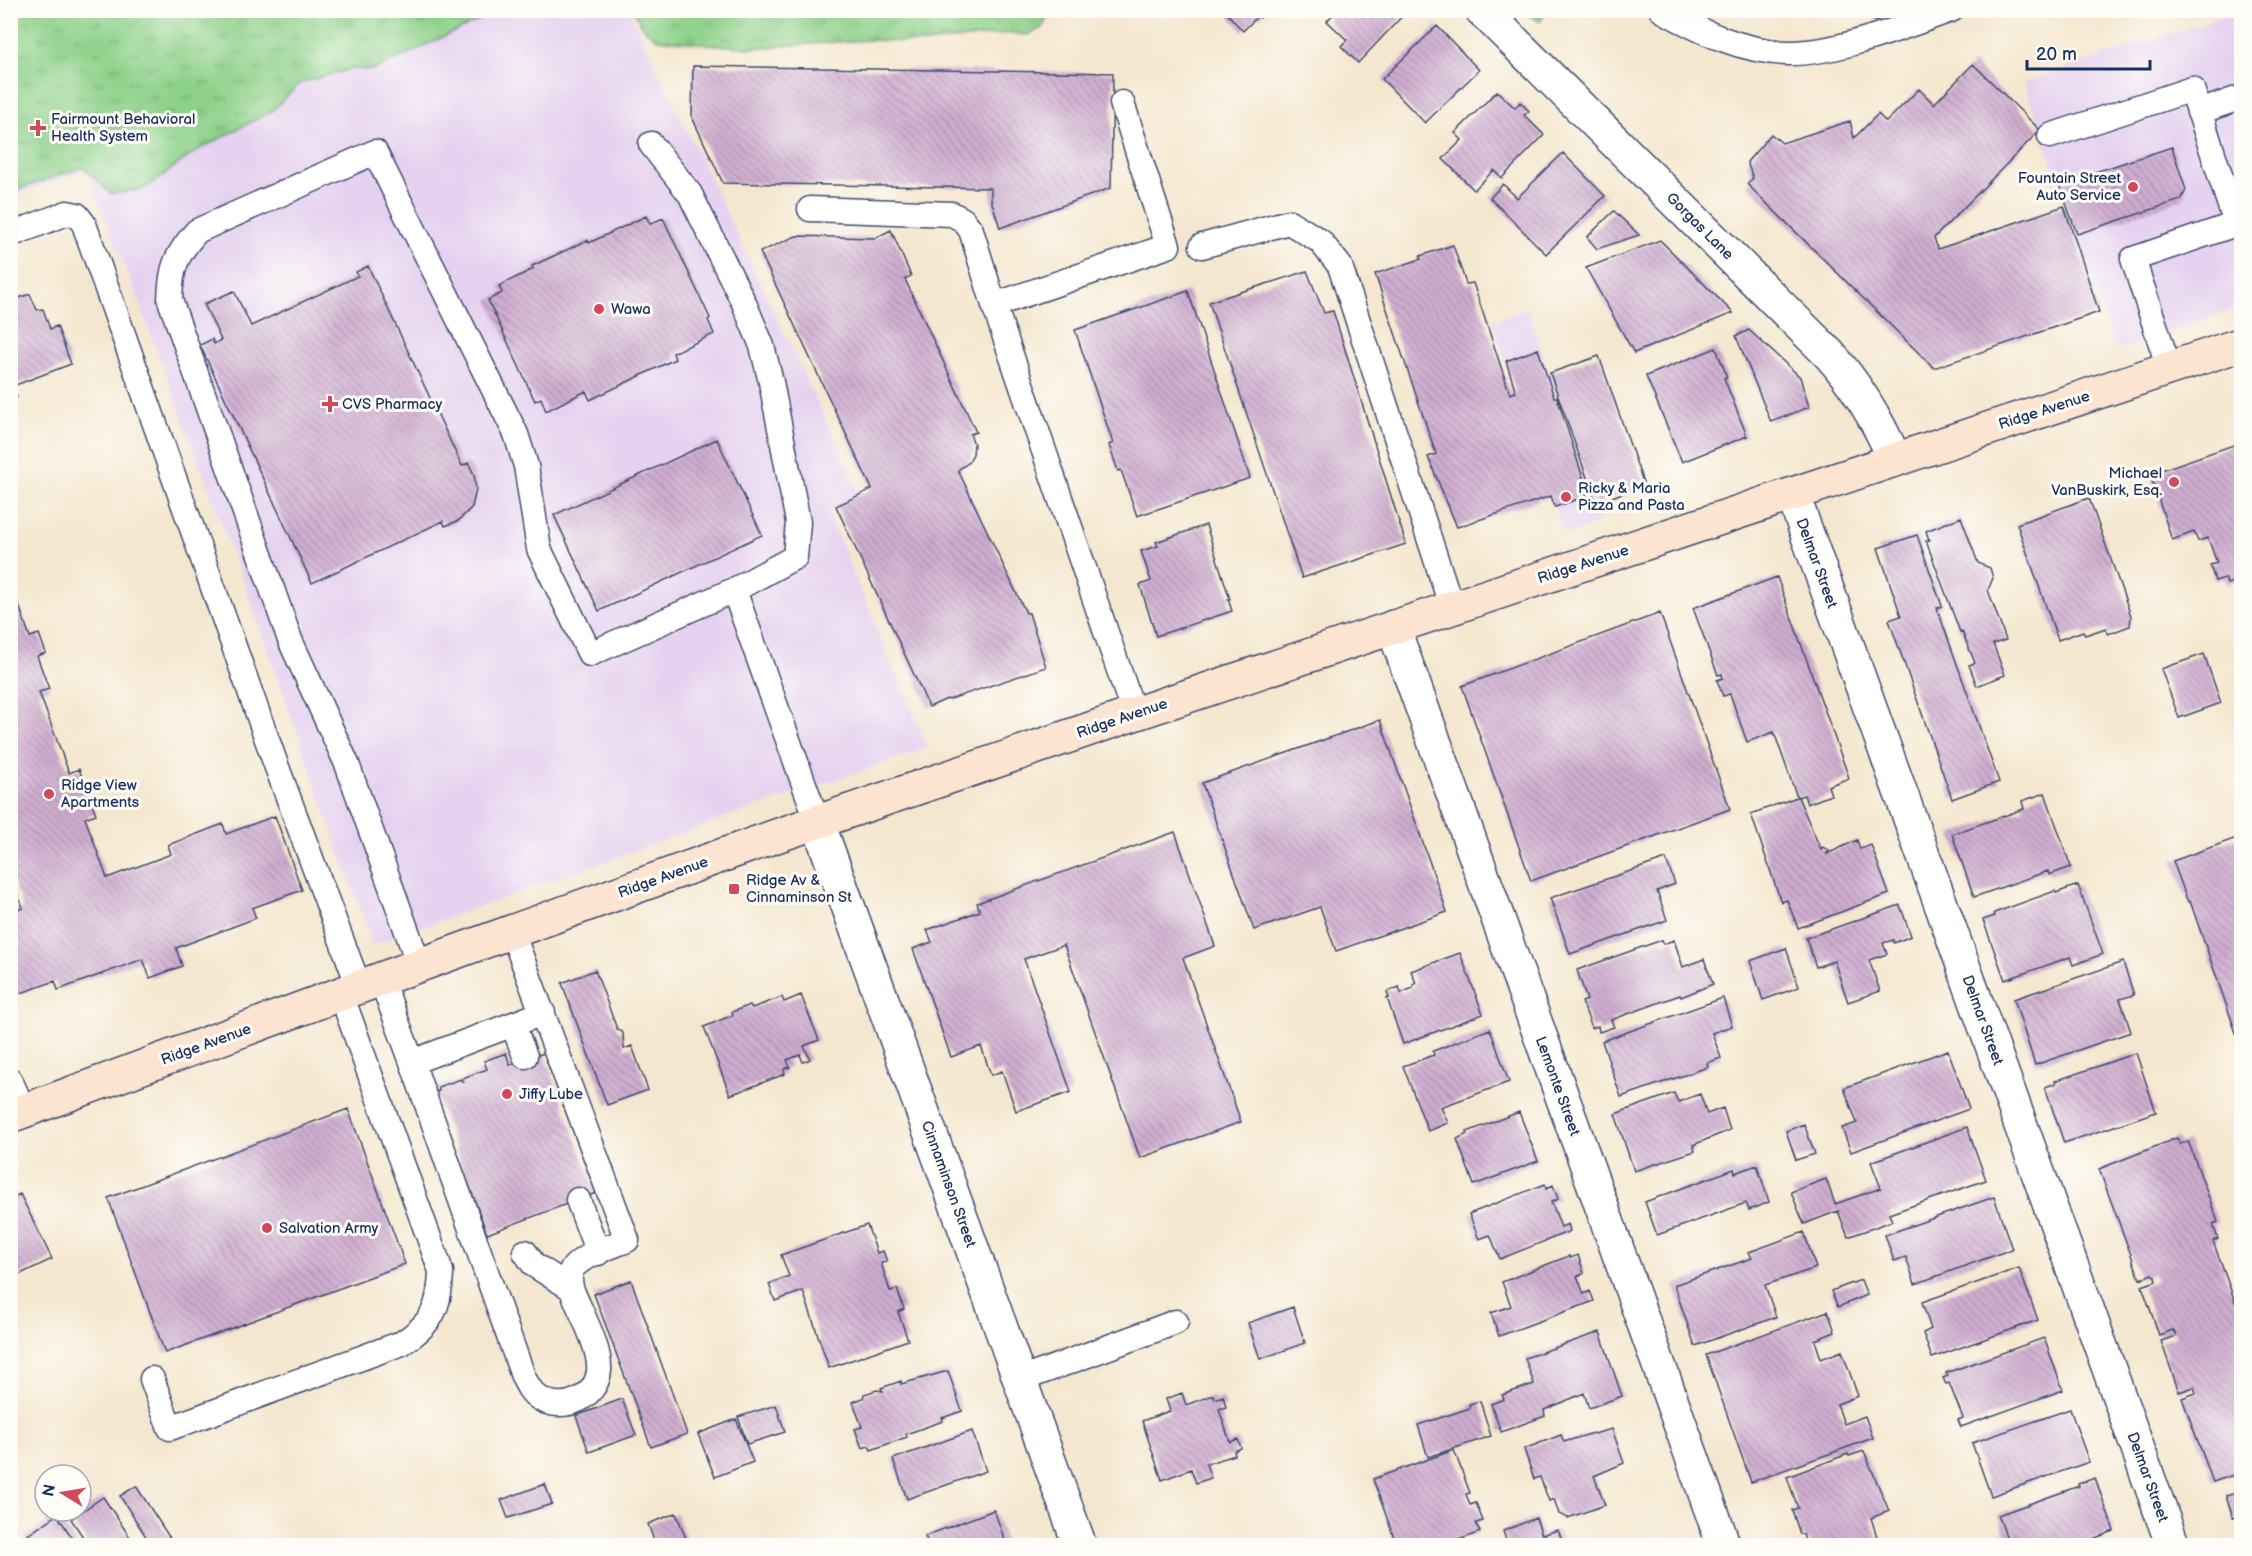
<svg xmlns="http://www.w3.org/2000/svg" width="2252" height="1556" font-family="'Balsamiq Sans',sans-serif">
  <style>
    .built { fill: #e6d2f0 }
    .grass { fill: url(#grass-tufts); stroke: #548074; stroke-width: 1.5 }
    .forest { fill: url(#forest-firs); stroke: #46716a; stroke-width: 1.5 }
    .building { fill: url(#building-back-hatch) }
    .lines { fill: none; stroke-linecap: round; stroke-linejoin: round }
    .lane-casing { stroke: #3c4b6f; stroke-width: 27 }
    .street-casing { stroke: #3c4b6f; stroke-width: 36 }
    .secondary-casing { stroke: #3c4b6f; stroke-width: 36 }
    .lane { stroke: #fff; stroke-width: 24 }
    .street { stroke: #fff; stroke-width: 33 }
    .secondary { stroke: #fde4d1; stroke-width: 33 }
    .poi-dot { fill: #d1495b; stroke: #fdfcf7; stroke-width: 2 }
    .labels { text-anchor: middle; stroke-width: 6; stroke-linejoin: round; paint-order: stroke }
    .poi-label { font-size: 15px; fill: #1b2f5e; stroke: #fdfcf7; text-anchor: start }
    .street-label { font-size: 15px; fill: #1b2f5e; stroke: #fdfcf7 }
  </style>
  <defs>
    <pattern id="grass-tufts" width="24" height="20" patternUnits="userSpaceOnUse" patternTransform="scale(1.5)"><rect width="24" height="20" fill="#8ed18a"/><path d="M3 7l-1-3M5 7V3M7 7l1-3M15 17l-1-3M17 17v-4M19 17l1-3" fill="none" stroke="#73aa74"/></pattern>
    <pattern id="forest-firs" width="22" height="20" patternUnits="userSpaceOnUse" patternTransform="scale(1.5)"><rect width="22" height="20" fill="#72b376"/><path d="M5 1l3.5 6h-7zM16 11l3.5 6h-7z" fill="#5d9264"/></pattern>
    <pattern id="building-back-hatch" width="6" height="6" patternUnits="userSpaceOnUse" patternTransform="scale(1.5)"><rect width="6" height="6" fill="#d0add0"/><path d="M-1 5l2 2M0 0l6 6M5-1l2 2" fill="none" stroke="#a88dac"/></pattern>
  </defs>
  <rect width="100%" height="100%" fill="#fdfcf7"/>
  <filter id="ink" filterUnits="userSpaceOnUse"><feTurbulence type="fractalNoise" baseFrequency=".0167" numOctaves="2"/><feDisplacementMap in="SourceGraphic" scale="12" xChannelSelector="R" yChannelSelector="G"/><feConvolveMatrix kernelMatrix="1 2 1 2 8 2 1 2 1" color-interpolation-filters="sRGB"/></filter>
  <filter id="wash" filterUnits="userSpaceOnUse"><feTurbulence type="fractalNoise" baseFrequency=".008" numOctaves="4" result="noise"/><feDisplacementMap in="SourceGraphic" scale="24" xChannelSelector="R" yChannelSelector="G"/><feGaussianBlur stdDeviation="1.35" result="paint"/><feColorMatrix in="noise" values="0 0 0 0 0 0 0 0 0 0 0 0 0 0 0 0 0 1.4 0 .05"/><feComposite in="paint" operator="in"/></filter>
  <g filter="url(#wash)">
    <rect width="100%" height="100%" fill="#f5e7cf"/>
    <path class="built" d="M10,11H630L861,494L827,511L928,748L742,812L373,945L254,611L135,292L86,170L11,196Z
      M2240,11L2241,307L2116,350L2024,82Z
      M1527,309L1599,523L1564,535L1492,321Z"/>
    <path class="grass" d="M10,11L11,10L499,11L373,70L350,69L300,83L272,111L198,150L144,189L111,194L83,167L11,192Z
      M633,11H1050L1042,28L1027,35L1010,33L924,43L871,40L748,48L657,39L644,29Z"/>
    <path class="forest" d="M1522,11H1547L1540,22Z"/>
    <g id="blocks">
      <path class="building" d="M1224,10H1267L1260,18L1258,16L1243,31Z
        M1337,10H1408L1358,63L1341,46L1347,40L1327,21Z
        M1872,10H1900V11L1875,21Z
        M1437,26L1479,70L1425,123L1382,79Z
        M1973,64L2040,130L1934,238L1938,249L2064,206L2099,312L1934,368L1747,184L1753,178L1747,162L1771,134L1782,143L1850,121L1854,138L1878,114L1886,122L1919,89L1934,104Z
        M693,66L1113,73L1111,188L1000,228L991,200V188L723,183L692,117Z
        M1497,91L1515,108L1520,102L1529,111L1524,115L1544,135L1502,178L1494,170L1474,190L1443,159L1462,140L1455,133Z
        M2172,147L2186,190L2181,200L2077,234L2059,184Z
        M1563,153L1605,196L1546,254L1490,198L1503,184L1517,198Z
        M1614,211L1639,235L1597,249L1587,237Z
        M646,216L650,224L663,218L710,318L708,320L714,334L673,353L675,359L590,400L586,391L546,411L541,398L535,401L488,300L502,293L499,286L533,269L532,266L588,240L589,243Z
        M891,230L911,276L905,279L976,432L970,434L974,444L973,454L968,463L958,470L1026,613H1029L1046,667L948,700L947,699L929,707L836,506L872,489L760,252L796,236L875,238Z
        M1660,240L1733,313L1634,353L1586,268Z
        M1453,245L1466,284L1473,283L1510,394L1516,392L1506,361L1538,349L1554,397H1557L1585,484L1584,485L1587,496L1555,507L1551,496L1457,527L1428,457L1436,454L1375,274L1421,259L1420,256Z
        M368,266L462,466L468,463L470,466L474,475L476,490L472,507L458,521L445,526L443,521L312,583L200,345L212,339L214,344L221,340L204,304L234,291L251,326L358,276L356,272Z
        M1307,271L1324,313L1333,311L1406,544L1302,578L1209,302Z
        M1188,291L1250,478L1137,516L1121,470L1118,471L1109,445L1113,443L1075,330Z
        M30,294L37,310L43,309L50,329L57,326L71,364L13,386L17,397L10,399V301Z
        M1749,330L1800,377L1809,407L1771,422L1736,336Z
        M1716,348L1727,377L1724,378L1747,436L1682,462L1646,376Z
        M1599,356L1644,485L1596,503L1550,373Z
        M717,439L762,535L599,611L554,515Z
        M2242,442V579L2227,584L2225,578L2215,581L2210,565L2217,563L2208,538L2198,541L2194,532L2172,540L2150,474Z
        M2089,498L2131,616L2130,626L2108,634L2106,628L2085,635L2083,631L2058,640L2017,524Z
        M1961,517L1978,563L1990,568L1993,578L1988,590L2006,640L1993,644L2005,675L1977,686L1969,665L1975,663L1962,631L1960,632L1926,541L1929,540L1926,531Z
        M1206,525L1230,599H1228L1232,611L1156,636L1140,585L1151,581L1141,551L1158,546L1156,542Z
        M1917,535L1942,606L1937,608L1999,782L1952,799L1889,620L1901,616L1878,548Z
        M1777,577L1849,778L1828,786L1831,795L1807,804L1804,795L1798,797L1821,850L1822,847L1829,850L1827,854L1857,840L1860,849L1871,845L1889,894L1798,928L1787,900L1781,902L1751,814L1797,797L1774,732L1747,742L1730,694L1723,696L1717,680L1723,678L1722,674L1718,675L1693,608Z
        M16,597L30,637L39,634L46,653L37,656L49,689L39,692L69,773L79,769L96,814L85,818L107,878L171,854L168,845L223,824L226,834L275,816L302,890L252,908L256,918L176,948L182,966L150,978L143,959L58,990L55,981L10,997V912L23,908L10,874V599Z
        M1660,613L1730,809L1531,881L1462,686Z
        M2204,654L2221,703L2179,718L2161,669Z
        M1380,720L1447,912L1336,951L1320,907L1254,930L1202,783Z
        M2045,793L2071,867L2049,875L2048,871L1974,897L1952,834L2024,809L2022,801Z
        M1175,832L1215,946L1183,958L1241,1122L1140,1158L1064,945L1024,959L1071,1092L1016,1111L1002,1071L991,1075L981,1046L951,1057L913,949L932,942L927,930L980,911L977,903Z
        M2242,836V1047H2241L2190,901L2188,902L2173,861Z
        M1666,859L1675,884L1657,891L1667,920L1570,954L1550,898Z
        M2078,885L2103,954L2073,965L2070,957L2005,980L1983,920L1995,916L1994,913L2055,891L2056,893Z
        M1900,905L1911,936L1894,943L1893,940L1883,943L1887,954L1869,960L1880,991L1848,1002L1834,961L1816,967L1806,938Z
        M1662,940L1663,944L1674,940L1683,967L1704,959L1713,984L1681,997L1680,995L1611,1020L1614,1027L1599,1032L1598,1026L1592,1028L1582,1002L1587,1000L1577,970Z
        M1786,948L1799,987L1763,1000L1750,961Z
        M1460,953L1483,1014L1403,1044L1387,998H1389L1387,992L1399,987L1401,993L1413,988V985L1416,983L1411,971Z
        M2123,962L2134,995L2120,999L2131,1032L2035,1065L2014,999Z
        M595,970L617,1029L623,1033L624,1049L632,1046L648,1090L607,1105L562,983Z
        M801,995L819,1040L804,1046L810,1059L803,1062L800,1055L787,1060L790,1067L784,1069L785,1074L730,1095L704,1027L733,1015L732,1012L750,1005L752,1008L782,997L784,1002Z
        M1723,998L1732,1026L1712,1033L1721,1058L1707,1063L1708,1067L1621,1097L1602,1041Z
        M1490,1029L1509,1082L1441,1107L1448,1123L1428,1131L1403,1066L1434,1055L1433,1051Z
        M1948,1050L1969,1109L1851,1152L1842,1128L1857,1123L1844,1088Z
        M537,1052L538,1055L544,1053L596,1193L487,1234L435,1092L439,1091L438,1087L461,1079L462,1082H464L463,1078L487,1069L484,1061L506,1053L510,1065L519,1062V1059Z
        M2136,1053L2156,1112L2064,1143L2045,1087L2056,1083L2055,1081Z
        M1674,1093L1678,1102L1700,1094L1707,1114L1723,1108L1730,1130L1693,1145L1695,1151L1634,1171L1615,1114Z
        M348,1109L405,1264L165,1353L108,1198Z
        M1519,1112L1538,1161L1474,1185L1457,1139L1467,1134V1132Z
        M1804,1124L1815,1154L1796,1160L1786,1131Z
        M1967,1127L1986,1180L1889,1214L1892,1221L1848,1237L1838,1211L1804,1224L1791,1192L1826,1179L1835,1204L1881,1188L1871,1162Z
        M2177,1138L2180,1144L2188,1141L2218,1222L2213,1224L2218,1239L2213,1241L2238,1310L2242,1309V1472L2213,1482L2182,1398L2196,1393L2194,1387L2179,1392L2161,1341L2176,1336L2173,1330L2159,1335L2142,1286L2156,1281L2155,1277L2152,1274L2140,1279L2099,1169Z
        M1757,1165L1769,1202L1749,1210L1746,1203L1657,1235L1645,1202L1734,1169L1735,1173Z
        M1545,1184L1546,1189L1553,1185L1558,1199L1551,1202L1554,1209L1561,1227L1568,1224L1570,1231L1500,1259L1490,1235L1479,1239L1469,1214Z
        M20,1194L52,1259L10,1279V1199Z
        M1994,1197L2012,1249L1915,1284L1906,1257L1894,1261L1885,1235Z
        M867,1225L877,1253L883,1251L887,1262L881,1263L890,1291L897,1289L904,1309L898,1312L908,1340L829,1368L803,1291L775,1301L769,1284L789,1276L781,1255Z
        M1804,1232L1816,1268L1765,1285L1776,1317L1695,1346L1674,1285L1752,1258L1749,1252Z
        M1578,1255L1584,1273L1577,1276L1584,1294L1590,1291L1594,1301L1499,1336L1491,1313L1511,1306L1502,1282L1569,1256L1570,1258Z
        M2019,1268L2038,1320L1932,1358L1923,1333L1931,1329L1922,1302Z
        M631,1280L687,1434L651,1447L594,1294Z
        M1861,1280L1867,1295L1838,1307L1831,1291Z
        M1293,1307L1305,1343L1260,1359L1248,1323Z
        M1828,1311L1835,1332L1815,1340L1821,1359L1842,1351L1858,1396L1837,1404L1844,1424L1865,1416L1873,1438L1751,1482L1706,1355Z
        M1600,1332L1622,1396L1589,1408L1584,1393L1544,1410L1545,1416L1501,1432L1491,1404L1504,1399L1502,1395L1534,1384L1525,1358Z
        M2044,1338L2063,1390L1961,1427L1958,1420L1963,1418L1949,1383L1946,1384L1943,1378L1948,1376L1946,1373Z
        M948,1371L962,1411L942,1418L943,1421L906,1434L907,1437L871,1450L869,1446L862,1448L855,1429L862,1427L853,1402L863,1398L864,1394L877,1390L883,1391L881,1388L901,1381V1384Z
        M1182,1393L1186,1405L1213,1395L1215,1399L1223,1396L1226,1407L1219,1409L1230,1442L1238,1439L1241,1448L1234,1451L1235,1455L1206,1464L1211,1478L1196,1483L1191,1469L1162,1480L1142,1421L1170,1411L1166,1399Z
        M622,1399L636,1435L589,1452L576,1416Z
        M1480,1401L1491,1436L1428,1457L1418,1425L1470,1408L1469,1404Z
        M776,1405L785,1432L747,1444L738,1417Z
        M2070,1409L2089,1462L1991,1496L1972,1443Z
        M736,1419L753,1462L715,1477L698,1434Z
        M1612,1429L1624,1463L1594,1476L1605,1505L1568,1518L1559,1514L1554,1499L1549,1501L1540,1477L1534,1479L1524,1449L1561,1435L1564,1442L1593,1433L1594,1434Z
        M972,1431L986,1471L907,1499L893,1459Z
        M1454,1450L1470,1493L1466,1494L1470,1505L1476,1503L1483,1521L1476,1523L1480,1532L1443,1546H1397L1373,1479Z
        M1864,1451L1889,1511L1871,1518L1880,1546H1812L1810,1540L1805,1541L1803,1534H1800L1792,1510L1798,1508L1787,1477L1848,1454L1849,1456Z
        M2095,1478L2114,1531L2074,1546H2010L1998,1515L2079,1486L2078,1484Z
        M545,1484L552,1504L508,1518L501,1500Z
        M136,1486L175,1546H152L120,1496Z
        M2242,1490V1516L2233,1518L2226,1495Z
        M103,1497L136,1546H89L71,1519Z
        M994,1510L1007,1546H929L925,1536Z
        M676,1513L689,1546H656L648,1524Z
        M57,1515L78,1546H31L25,1537Z
        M1536,1518L1542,1535L1558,1530L1564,1546H1508L1503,1531Z"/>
    </g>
  </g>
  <g filter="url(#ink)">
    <use href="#blocks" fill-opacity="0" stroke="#3c4b6f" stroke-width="1.5"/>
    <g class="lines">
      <g class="lane-casing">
        <path id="lane" d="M1662,10C1701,32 1742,51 1787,53C1838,54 1902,27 1951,10
          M2199,112L2242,97
          M2050,136L2192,89L2236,224L2133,259L2169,368
          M651,144L690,194L744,303L762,346L771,382L798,522L795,557L734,590
          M810,209L952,214L963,220L971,230L994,305L1134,714
          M10,235L67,213L77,215L84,224L275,762L359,987
          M1202,246L1289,222L1320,241L1340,266L1452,608
          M994,305L1168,246L1122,103
          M419,965L347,764L290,640L170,300C171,268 175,256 197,231L375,152L516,434L526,466L539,549L590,654L734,590L818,823
          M381,979L412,1062L523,1376C527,1385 531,1393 539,1398C562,1413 596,1399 599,1371C601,1348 580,1311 571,1288C571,1284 569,1279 570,1274C574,1258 612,1246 627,1240L512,932
          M513,1025L525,1056
          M412,1062L543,1013
          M10,1080L24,1111
          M578,1200L598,1253
          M525,1252L534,1265L571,1288
          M152,1379L170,1428L402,1343C433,1323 440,1307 441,1271L341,994
          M1020,1380L1176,1322"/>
      </g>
      <g class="street-casing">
        <path id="street" d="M1482,10L1829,354C1858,386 1878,421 1895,460
          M1793,495L2173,1546
          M1393,627L1724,1546
          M818,823L1080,1546"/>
      </g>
      <g class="secondary-casing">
        <path id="secondary" d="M10,1116L381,979L776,836L1134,714L2242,344"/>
      </g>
      <use href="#lane" class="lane"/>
      <use href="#street" class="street"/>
      <use href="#secondary" class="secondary"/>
    </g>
  </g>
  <g class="poi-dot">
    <path d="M35 119h6v6h6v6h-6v6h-6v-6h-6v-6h6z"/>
    <circle cx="2133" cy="187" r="6"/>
    <circle cx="599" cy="309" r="6"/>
    <path d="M327 395h6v6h6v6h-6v6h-6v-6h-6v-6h6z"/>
    <circle cx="2174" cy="482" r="6"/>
    <circle cx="1566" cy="497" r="6"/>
    <circle cx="49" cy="794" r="6"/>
    <rect x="728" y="883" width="12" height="12" rx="3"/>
    <circle cx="507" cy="1094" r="6"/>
    <circle cx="267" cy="1228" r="6"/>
  </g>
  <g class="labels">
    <g class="poi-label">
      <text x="51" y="124">Fairmount Behavioral<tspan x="51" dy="17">Health System</tspan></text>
      <text x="2121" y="183" text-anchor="end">Fountain Street<tspan x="2121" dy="17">Auto Service</tspan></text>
      <text x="611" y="314">Wawa</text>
      <text x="342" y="409">CVS Pharmacy</text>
      <text x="2162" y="478" text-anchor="end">Michael<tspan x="2162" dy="17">VanBuskirk, Esq.</tspan></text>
      <text x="1578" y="493">Ricky &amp; Maria<tspan x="1578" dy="17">Pizza and Pasta</tspan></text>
      <text x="61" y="790">Ridge View<tspan x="61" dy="17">Apartments</tspan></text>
      <text x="746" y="885">Ridge Av &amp;<tspan x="746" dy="17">Cinnaminson St</tspan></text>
      <text x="519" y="1099">Jiffy Lube</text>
      <text x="279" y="1233">Salvation Army</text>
    </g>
    <g class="street-label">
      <text transform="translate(1700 226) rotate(45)" y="5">Gorgas Lane</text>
      <text transform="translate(2044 410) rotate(-18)" y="5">Ridge Avenue</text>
      <text transform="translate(1817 563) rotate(70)" y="5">Delmar Street</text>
      <text transform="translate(1583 564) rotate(-18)" y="5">Ridge Avenue</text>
      <text transform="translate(1122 718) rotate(-19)" y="5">Ridge Avenue</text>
      <text transform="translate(663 877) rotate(-20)" y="5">Ridge Avenue</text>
      <text transform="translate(1983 1020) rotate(70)" y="5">Delmar Street</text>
      <text transform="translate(206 1044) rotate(-20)" y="5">Ridge Avenue</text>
      <text transform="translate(1558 1086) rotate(70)" y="5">Lemonte Street</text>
      <text transform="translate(949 1184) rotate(70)" y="5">Cinnaminson Street</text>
      <text transform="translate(2148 1477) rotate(70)" y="5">Delmar Street</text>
    </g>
  </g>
  <rect width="2252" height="1556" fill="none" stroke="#fdfcf7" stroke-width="36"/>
  <g transform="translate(63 1493) rotate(281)"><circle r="28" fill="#fdfcf7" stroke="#a3aaba" stroke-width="1.5"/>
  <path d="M0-4.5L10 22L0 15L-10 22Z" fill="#d1495b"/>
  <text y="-9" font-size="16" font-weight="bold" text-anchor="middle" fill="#1b2f5e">N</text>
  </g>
  <path d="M2027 60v9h123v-9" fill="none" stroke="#1b2f5e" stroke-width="3"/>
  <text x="2036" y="60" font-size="18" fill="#1b2f5e" stroke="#fdfcf7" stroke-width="4.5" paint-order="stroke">20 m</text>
</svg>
